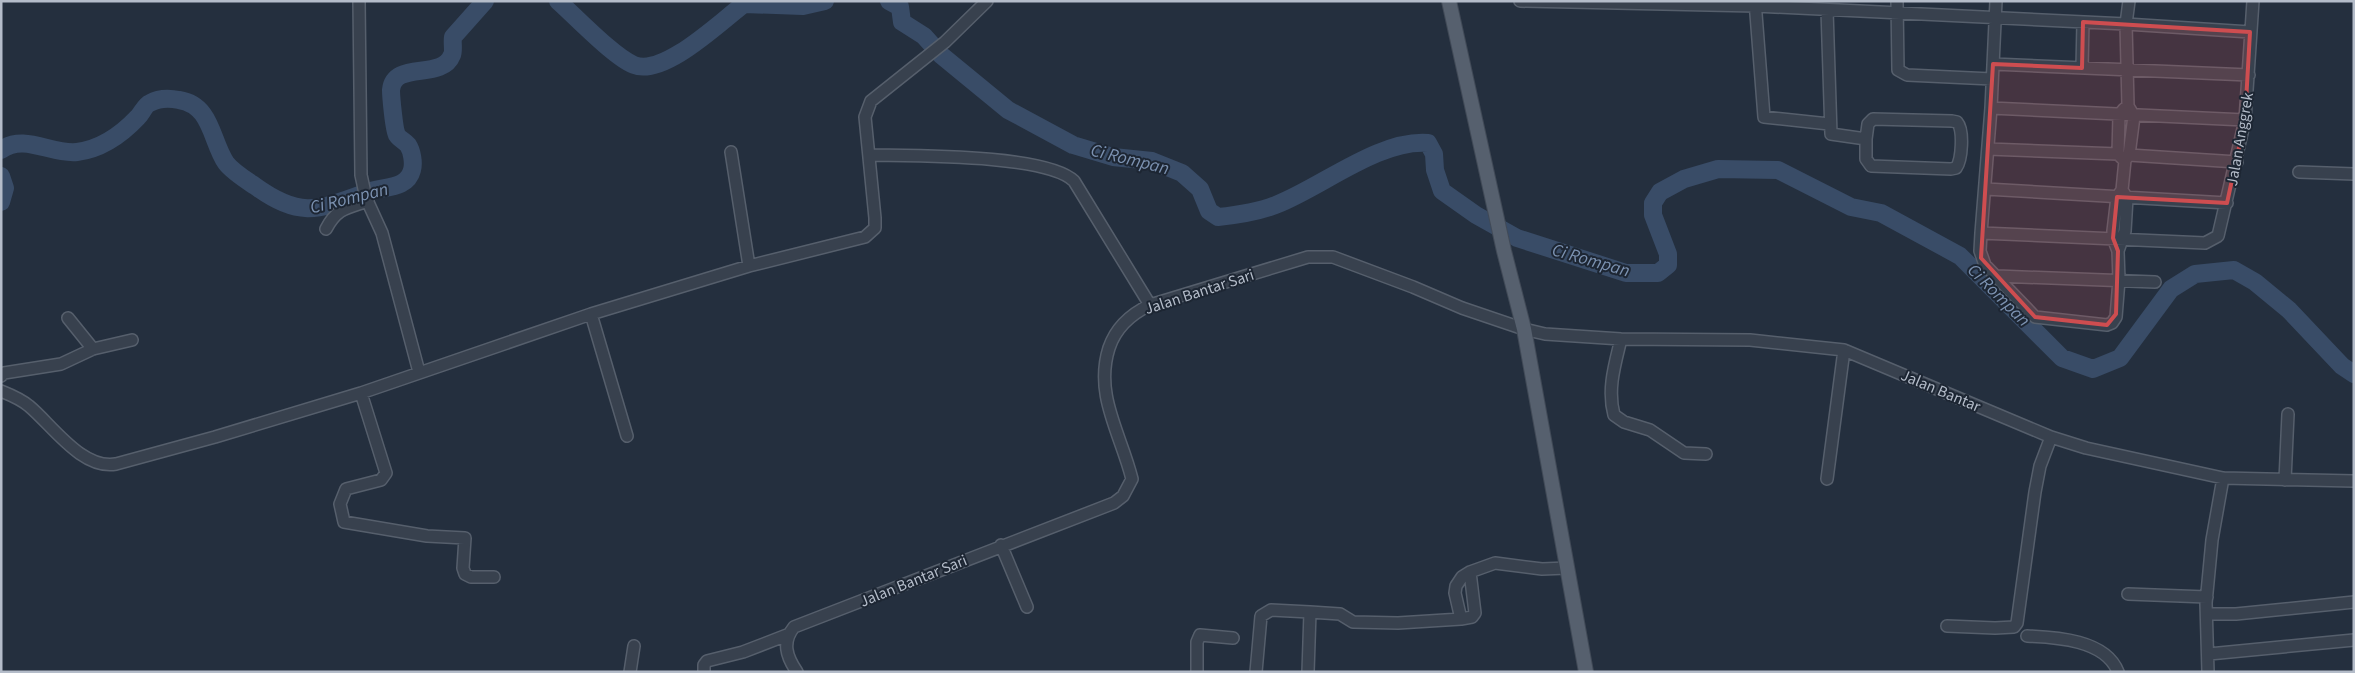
<svg xmlns="http://www.w3.org/2000/svg" width="2355" height="673" font-family="'Source Sans 3',sans-serif">
  <style>
    .lines { fill: none; stroke-linecap: round; stroke-linejoin: round }
    .river { stroke: #394c67; stroke-width: 18 }
    .minor-casing { stroke: #565f6c; stroke-width: 14 }
    .major-casing { stroke: #414a57; stroke-width: 16 }
    .minor { stroke: #38414e; stroke-width: 11 }
    .major { stroke: #56606e; stroke-width: 14 }
    .marked { fill: #ce4d50; fill-opacity: 0.2; stroke: #ce4d50; stroke-width: 4; stroke-linejoin: round }
    .labels { text-anchor: middle; stroke-width: 4; stroke-linejoin: round; paint-order: stroke }
    .street-label { font-size: 16px; fill: #b4bcc9; stroke: #1d2633 }
    .water-label { font-size: 18px; font-style: italic; fill: #7c92b1; stroke: #1d2633 }
  </style>
  <rect width="100%" height="100%" fill="#242f3e"/>
  <g class="lines">
    <path class="river" d="M558,1C576,17 614,57 634,65C664,77 721,21 744,4L803,6L825,1
      M889,1L900,7L902,22L924,36L941,55L1008,110L1073,145L1113,157L1152,161L1182,173L1200,189L1209,211L1218,217C1238,215 1259,212 1278,204C1323,186 1380,139 1428,143L1434,154L1435,170L1442,191L1476,215L1517,238L1626,273H1658L1668,265V254L1653,215V203L1660,192L1684,179L1718,169L1778,170L1851,207L1881,213L1960,256L2062,358L2093,369L2120,358L2171,289L2195,274L2234,270L2255,282L2289,310L2342,366L2354,374
      M1,150C24,133 52,155 77,152C101,149 122,134 138,117C142,113 145,105 150,103C159,98 170,98 179,100C212,105 211,141 226,163C233,172 246,180 255,186C301,219 318,210 368,192C383,186 407,190 412,170C414,163 412,151 408,145C405,141 399,139 397,135C394,130 391,96 391,90C394,60 442,81 452,55C454,51 452,42 453,37L485,1
      M1,176L5,188L1,202"/>
    <g class="minor-casing">
      <path id="minor" d="M359,1L361,175L366,198L382,233L419,372
        M1520,1L1755,6L2126,24L2129,1
        M1755,1L1764,117L1829,124
        M1897,1L1898,70L1907,75L1992,79
        M1827,10L1831,134L1866,139V159L1871,166L1951,169L1956,168C1962,160 1964,130 1957,122L1952,121L1873,119L1868,124L1866,139
        M1993,64L2249,75
        M2082,68L2083,22
        M1991,108L1996,1
        M2245,120L1991,108L1981,233L2205,243L2218,236L2245,120L2253,1
        M1988,149L2118,154
        M731,152L749,266
        M870,155C911,156 1046,154 1074,181L1150,305
        M2129,155L2237,162
        M2123,159L2118,154L2119,115L2124,109
        M2299,172L2354,174
        M1986,189L2227,203
        M326,229C337,208 347,208 368,201
        M1981,233L1980,251L1985,265L2035,317L2107,325L2112,323L2116,317L2119,280L2118,251L2113,238V231L2117,197L2122,190
        M2118,251L2125,231L2127,198L2122,190L2125,160L2129,155L2134,116L2128,106L2126,24L2250,32
        M1997,276L2155,282
        M591,314L627,436
        M68,318L93,349
        M1621,339C1615,364 1607,389 1614,415L1624,422L1650,430L1684,453L1706,454
        M1,376L4,373L61,364L93,349L132,340
        M1,391C11,395 21,399 29,406C52,425 82,470 116,464L215,437L361,393L591,314L749,266L865,237L875,228V218L865,117L871,101L945,42L987,1
        M361,393L386,473L381,480L346,489L340,504L344,522L427,536L465,538L463,568L465,574L471,577H494
        M1827,479L1844,350
        M2285,480L2288,414
        M1001,545L1027,607
        M2128,594L2207,597
        M2207,614H2236L2354,602
        M1461,619L1472,617L1475,613L1470,572
        M1947,626L1995,628L2014,627L2017,623L2035,492L2040,466L2051,437
        M2027,636C2056,637 2106,640 2118,672
        M2209,654L2354,640
        M630,672L634,646
        M704,672V665L707,661L743,652L787,635
        M797,672C786,656 782,642 794,627L1114,503L1123,496L1132,479C1121,434 1094,395 1109,348C1116,327 1131,314 1150,305L1308,257H1333L1413,287L1462,308L1524,329L1545,334L1621,339L1750,340L1844,350L2051,437L2086,448L2223,478L2354,481
        M1197,672V642L1200,635L1233,638
        M1256,672L1261,616L1271,610L1310,612
        M1308,672L1310,612L1340,614L1353,622L1398,623L1461,619L1455,593L1456,586L1462,577L1470,572L1495,563L1542,569L1567,568
        M2208,672L2206,603L2212,540L2223,478"/>
    </g>
    <g class="major-casing">
      <path id="major" d="M1449,1L1504,251L1524,329L1586,672"/>
    </g>
    <use href="#minor" class="minor"/>
    <use href="#major" class="major"/>
  </g>
  <path class="marked" d="M2083,22L2250,32L2245,120L2227,203L2117,197L2113,238L2118,251L2116,314L2107,325L2035,317L1981,258L1993,64L2082,68Z"/>
  <g class="labels">
    <g class="street-label">
      <text transform="translate(2239 139) rotate(-80)" y="6">Jalan Anggrek</text>
      <text transform="translate(1199 291) rotate(-18)" y="6">Jalan Bantar Sari</text>
      <text transform="translate(1941 390) rotate(23)" y="6">Jalan Bantar</text>
      <text transform="translate(913 580) rotate(-22)" y="6">Jalan Bantar Sari</text>
    </g>
    <g class="water-label">
      <text transform="translate(1130 159) rotate(14)" y="6">Ci Rompan</text>
      <text transform="translate(349 198) rotate(-14)" y="6">Ci Rompan</text>
      <text transform="translate(1591 260) rotate(16)" y="6">Ci Rompan</text>
      <text transform="translate(1999 295) rotate(45)" y="6">Ci Rompan</text>
    </g>
  </g>
  <rect width="2355" height="673" fill="none" stroke="#b4bcc9" stroke-width="5"/>
</svg>
